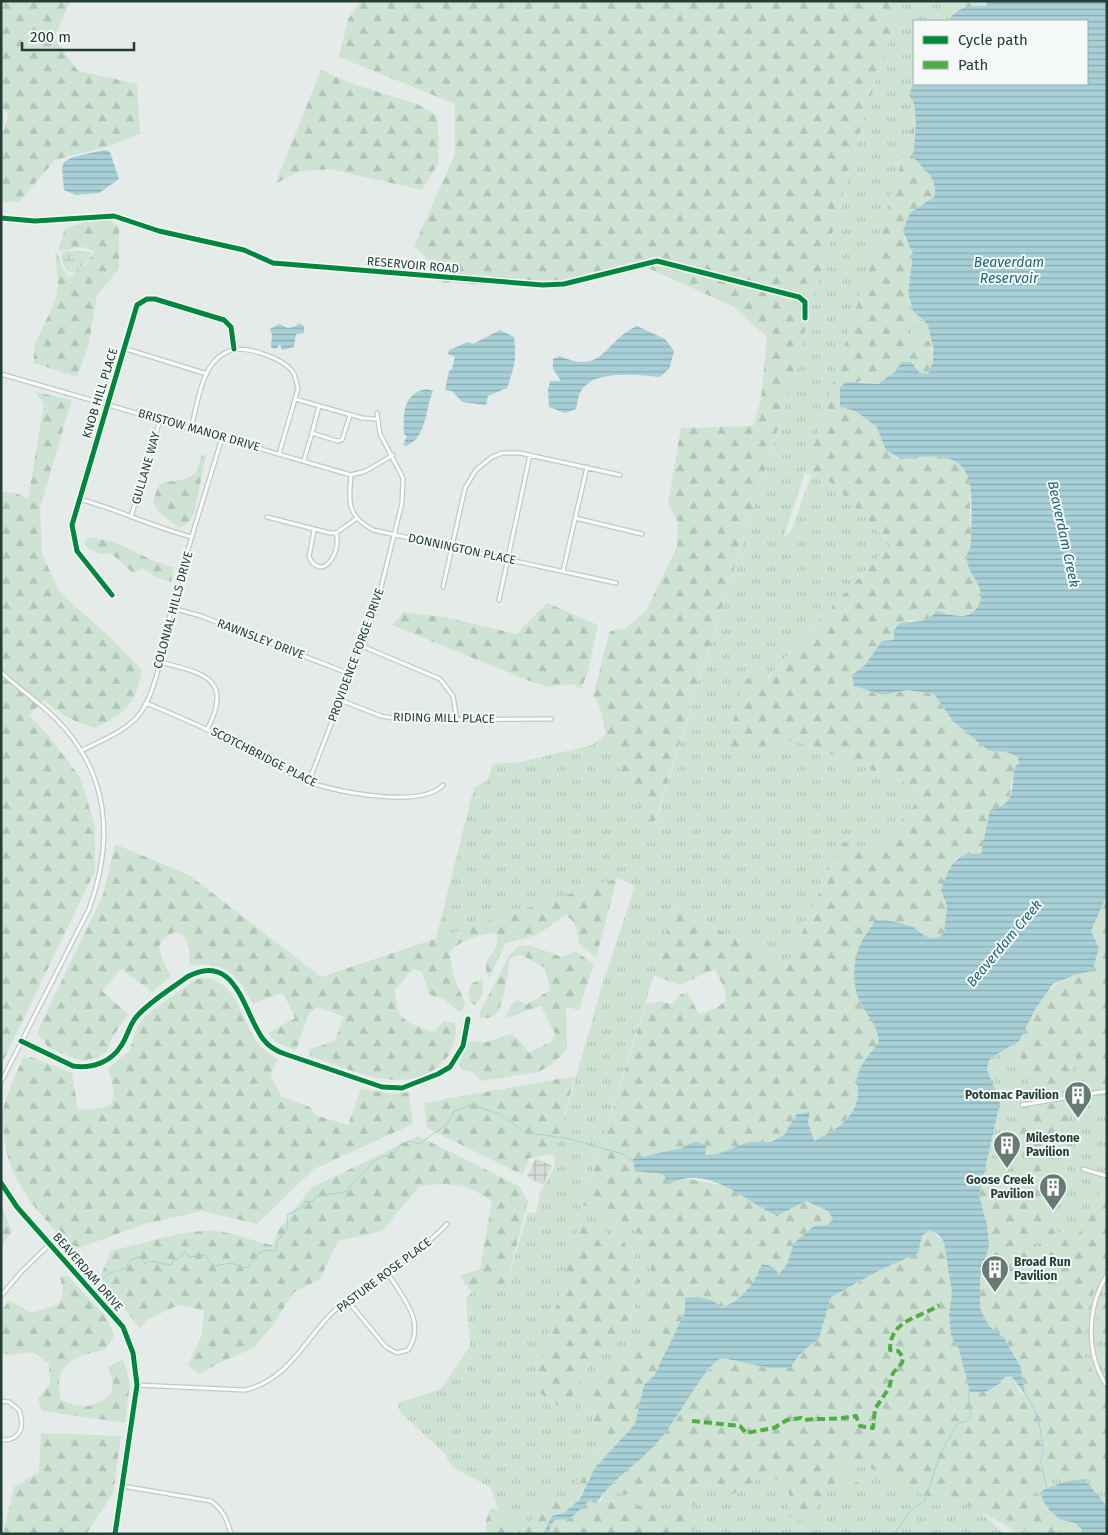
<svg xmlns="http://www.w3.org/2000/svg" width="1108" height="1535" font-family="'Fira Sans',sans-serif">
  <style>
    .industrial { fill: url(#industrial-grid) }
    .grass { fill: url(#grass-tufts); fill-rule: evenodd }
    .forest { fill: url(#forest-firs) }
    .wetland { fill: url(#wetland-marsh) }
    .water { fill: url(#water-rules) }
    .lines { fill: none; stroke-linecap: round; stroke-linejoin: round }
    .stream { stroke: #a7d0d7; stroke-width: 1 }
    .minor-casing { stroke: #c2c8c5; stroke-width: 5.5 }
    .minor { stroke: #fbfcfc; stroke-width: 3 }
    .quiet { stroke: #53ad45; stroke-width: 4; stroke-dasharray: 8 4; stroke-linecap: butt }
    .cycleway-casing { stroke: #f4f9f7; stroke-width: 8 }
    .cycleway { stroke: #00873e; stroke-width: 5 }
    .labels { text-anchor: middle; stroke-width: 4; stroke-linejoin: round; paint-order: stroke }
    .street-label { font-size: 12px; fill: #233e37; stroke: #f4f9f7 }
    .poi-label { font-size: 12px; font-weight: bold; fill: #233e37; stroke: #f4f9f7; text-anchor: end }
    .water-label { font-size: 14px; font-style: italic; fill: #1f6778; stroke: #f4f9f7 }
  </style>
  <defs>
    <pattern id="industrial-grid" width="8" height="8" patternUnits="userSpaceOnUse" patternTransform="scale(1.25)"><rect width="8" height="8" fill="#d4dcd8"/><path d="M0 4h8M4 0v8" fill="none" stroke="#b6beba"/></pattern>
    <pattern id="grass-tufts" width="24" height="20" patternUnits="userSpaceOnUse" patternTransform="scale(1.25)"><rect width="24" height="20" fill="#cfe3d5"/><path d="M3 7l-1-3M5 7V3M7 7l1-3M15 17l-1-3M17 17v-4M19 17l1-3" fill="none" stroke="#b1c4b7"/></pattern>
    <pattern id="forest-firs" width="22" height="20" patternUnits="userSpaceOnUse" patternTransform="scale(1.25)"><rect width="22" height="20" fill="#cfe3d5"/><path d="M5 1l3.5 6h-7zM16 11l3.5 6h-7z" fill="#b1c4b7"/></pattern>
    <pattern id="wetland-marsh" width="20" height="14" patternUnits="userSpaceOnUse" patternTransform="scale(1.25)"><rect width="20" height="14" fill="#cfe3d5"/><path d="M1 5h8M5 5V1M11 12h8M15 12V8" fill="none" stroke="#b1c4b7"/></pattern>
    <pattern id="water-rules" width="6" height="5" patternUnits="userSpaceOnUse" patternTransform="scale(1.25)"><rect width="6" height="5" fill="#a7d0d7"/><path d="M0 2.5h6" fill="none" stroke="#88aaaf"/></pattern>
  </defs>
  <rect width="100%" height="100%" fill="#e5ebe8"/>
  <path class="industrial" d="M536,1158L552,1166L543,1185L527,1177Z"/>
  <path class="grass" d="M902,1H953L948,21H914L913,99L915,118L815,442L784,536L791,532L811,475L832,483L891,544L796,645L767,679L756,753L793,740L919,788L914,806L875,850L841,842L788,966L675,907L583,1205L633,1227L649,1246L651,1272L645,1330L586,1387L593,1422L603,1440L595,1460L579,1475L577,1482L586,1484L576,1503L548,1499L536,1509L533,1519L526,1524L523,1534L519,1533L509,1519L498,1509L491,1488L453,1467L444,1453L400,1412L398,1403L441,1389L470,1346L466,1298L472,1292L507,1283L528,1212L536,1213L540,1193L555,1166L554,1154L600,992L635,886L617,878L436,939L474,787L487,781L493,764L521,762L592,745L606,734L631,788L654,827L779,425L867,108ZM617,1236L636,1256L639,1281L633,1314L581,1376L573,1396L579,1421L534,1389Z
    M921,319L928,325L931,341L913,342L905,329L913,328Z
    M1107,1016V1534H1020L977,1508L1004,1534H646L673,1513L601,1501L605,1491L686,1502L712,1482L751,1470L1040,1437L1031,1316L976,1340L972,1041Z"/>
  <path class="forest" d="M1,1H70L54,38L78,71L137,84L140,134L109,146L55,160L19,202H1V138L9,115L1,107Z
    M361,1H902L867,108L779,425L653,828C636,798 616,766 606,733C602,721 602,704 593,697L609,633L611,631L624,629L646,611L677,547L678,522L668,503L681,428L753,426L761,399L767,337L732,306L648,268L553,289L437,282L438,269L414,246L455,154V104L339,57L348,19Z
    M953,1H988L986,6L978,5L954,12L948,21Z
    M321,70L353,84L417,104L436,115L439,138L438,164L422,190L329,169L297,172L275,184Z
    M915,118L913,157C924,170 938,179 934,197L910,213L904,238C908,243 913,250 913,256C913,280 898,298 921,319L913,329H905L913,341H931L933,362L928,374L920,373L916,366L896,371L878,384L859,381L840,407L855,411L876,426L886,450L900,459C924,456 967,450 970,484C971,492 970,502 970,510C970,522 972,534 971,545C970,550 967,555 967,560C968,577 992,591 975,609C965,621 948,614 936,611C929,621 923,622 911,620L894,630V640L882,642L865,665L852,676L854,686L883,695L907,690L934,694L953,721L979,743L990,751L1006,752L1018,757L1019,763L1014,768L1009,801L1003,808L981,855L956,858L941,890L947,906L944,933C927,946 924,931 910,926C894,921 873,930 862,940L872,1020L878,1034L879,1043C871,1053 858,1066 857,1079C857,1083 858,1087 858,1091C857,1117 835,1131 814,1141L808,1122L810,1113L797,1114L784,1135L771,1142H748L718,1154L705,1155L696,1141L681,1148L639,1159L652,1174H663L726,1186L777,1216L806,1201L828,1211L833,1218L827,1225L814,1226L794,1243L787,1264L778,1274C774,1267 771,1264 762,1265C744,1307 727,1308 685,1312L654,1376L644,1385L635,1424L588,1479L586,1484L576,1482L579,1475L595,1460L603,1441L590,1431L593,1421L586,1387L645,1330L651,1272L649,1246L633,1227L583,1205L646,1004L661,1002L672,1004L681,994L687,992L699,1014L718,1007L726,1000L724,988L715,969L680,985L654,975L675,907L788,966L841,841L875,850L914,806L919,788L793,740L756,753L726,747L745,678L768,679L796,645L891,544L832,483L805,473Z
    M101,218L109,220L119,227V269L97,295L88,347L77,377L34,363C31,336 53,317 57,292C59,280 56,265 55,253L57,252L63,269L69,278L90,259L94,251L82,247L58,251L65,228Z
    M35,392L72,400L40,508L42,554L60,593L111,638L142,670C135,705 127,712 96,728C75,722 60,715 44,700L29,715L48,735L80,777L95,826V871L1,1065V491L16,493L28,499L44,404Z
    M202,454L206,456L194,512L189,522L179,528L159,512L153,503C159,480 160,483 181,480C186,479 191,476 196,473Z
    M86,538C119,536 143,561 174,567L171,582L156,577L143,568L133,573L112,554H99L85,545Z
    M547,603L598,625L588,672L581,689L572,684L550,687L532,682L392,625L404,612L444,617L516,634Z
    M115,844L189,875L321,977L617,878L596,958L578,942C579,931 575,921 566,915L537,935L505,943L489,979C478,953 500,959 497,934C485,931 456,942 449,953L455,980L465,1003L462,1012L457,1011L445,1000L429,994L422,972L413,969L395,990C396,1022 406,1022 434,1032L443,1021L455,1023C458,1031 453,1049 448,1056C413,1102 353,1070 310,1056L309,1050C317,1045 326,1046 335,1040L344,1017L318,1007L309,1013L296,1050L275,1042L268,1033L295,1018L283,993L253,1003C233,972 230,963 190,965C189,950 191,935 174,932L163,939L159,946L163,961L171,976L152,992L121,969L102,991L128,1014L113,1036L107,1051L99,1057L85,1061L75,1059L48,1047L37,1032L103,895Z
    M1107,895V1086L1086,1090L1074,1050L1070,1053L1075,1079L1067,1093L1031,1099L1028,1074L1016,1047C1036,1006 1044,980 1092,970L1099,948L1091,931Z
    M529,945L562,957L575,951L594,964L579,1010L566,1007L567,1050L551,1065L538,1072L482,1081L472,1072L463,1070L459,1064L469,1041L486,1042L511,1034L520,1041L529,1053L552,1041L555,1034L541,1006L504,1019L512,1004L517,1000L526,1005L550,990L545,968L522,955L510,958C508,970 504,1005 496,1014C492,1018 487,1018 481,1018L479,1014L510,954L518,947Z
    M209,978C243,989 240,1025 262,1048C267,1053 273,1056 278,1060L273,1068L271,1077L282,1097L310,1107L315,1115L348,1125L361,1089L395,1094L409,1092L413,1124L314,1169L257,1224L202,1211L145,1224L73,1250C34,1207 0,1176 3,1112C5,1095 16,1075 23,1058L31,1057L72,1073L78,1110C116,1108 119,1107 108,1069L130,1050L137,1027L145,1016L196,979Z
    M483,979V994L475,1005L471,1003L468,993L472,983Z
    M575,1076L554,1154L529,1158L523,1175L427,1128L424,1103Z
    M1065,1102H1067V1126L1056,1160C1042,1156 1020,1159 1009,1146L1010,1136L1028,1107Z
    M418,1136L519,1186L528,1201L507,1283L472,1292L459,1276L480,1269L492,1201C467,1184 451,1182 420,1186L382,1231L338,1241L320,1279L294,1292L273,1325L253,1348L219,1363L199,1374L188,1365L202,1335L204,1310L179,1305L148,1319L140,1328L100,1278L111,1250C146,1245 182,1228 217,1231C235,1233 254,1242 273,1245L278,1231L311,1188Z
    M1028,1160L1049,1164L1050,1188L1045,1216L1047,1223L1035,1242L1037,1247L1051,1228H1054L1065,1238C1069,1236 1077,1235 1080,1232C1094,1220 1094,1194 1107,1183V1264L1090,1301L1087,1315L1085,1342L1081,1347L1082,1354L1090,1362L1093,1376L1107,1396V1473L1101,1475L1057,1471L1050,1474L1049,1478L1034,1487L1041,1513L1062,1534H1029L1024,1529L1026,1521L1024,1519L998,1521L960,1501L947,1496L938,1499L921,1494L875,1470L848,1461L840,1466V1470L849,1478L860,1484L845,1486L835,1483L825,1493L809,1521H803L788,1515L790,1495L780,1480L771,1478H760L728,1497L712,1485H706L704,1492L705,1503L697,1505L605,1491L656,1444L687,1397L717,1360L723,1358L769,1368H790L799,1355L819,1338L831,1297L839,1291L855,1285L920,1242L922,1236L930,1230L944,1242L952,1295L949,1314L951,1336L959,1350L970,1392L994,1389L1005,1377L1011,1376L1021,1393L1025,1394L1021,1366L1004,1338L989,1326L980,1309V1278L989,1246L987,1225L979,1196L985,1167C990,1169 995,1174 1000,1175C1006,1176 1019,1163 1028,1160Z
    M1,1204L12,1232L1,1245Z
    M580,1219L617,1236L636,1256L639,1281L633,1314L581,1376L573,1396L579,1421L534,1389Z
    M67,1275L107,1318L114,1336L106,1349C90,1353 66,1358 60,1376C58,1383 60,1393 60,1400C84,1408 90,1410 111,1394L113,1382L108,1367L123,1359L130,1383L125,1423L42,1411L38,1399L50,1383L49,1364L33,1352L9,1355L1,1352V1312L9,1300L31,1313L60,1304L63,1289L60,1278Z
    M1107,1291V1341L1099,1332C1098,1316 1098,1305 1107,1291Z
    M41,1433L121,1436L113,1494L86,1534H3L14,1487L39,1472Z
    M548,1499L576,1503L564,1513L552,1516L543,1534H486V1521L490,1509H498L509,1519L519,1533H523L526,1524L533,1519L536,1509Z
    M589,1501C594,1502 598,1501 604,1501C621,1503 694,1513 703,1522L687,1534H550V1526L555,1520L570,1519Z"/>
  <path class="wetland" d="M69,251L90,252V258L75,272L67,271L62,261V252Z"/>
  <path class="water" d="M988,1H1107V895L1091,931L1099,948L1092,971L1077,974L1053,984L1036,1008L1019,1041L995,1055L988,1061L987,1070L1000,1102L979,1196L987,1225L989,1246L980,1278V1309L989,1326L1004,1338L1021,1367L1025,1394L1011,1376L1005,1377C994,1390 986,1394 970,1392L959,1350L951,1336L949,1314L952,1294L944,1242L939,1235L930,1230L922,1236L918,1253L882,1269L831,1297L819,1338L799,1355L790,1368H769L723,1358L717,1360C692,1386 679,1418 656,1444C636,1465 613,1479 596,1503L589,1501L570,1519L555,1520L550,1526V1534H543L552,1516L564,1513L579,1500L595,1468L635,1424L644,1385L654,1376L685,1312V1298C699,1297 712,1297 721,1308C743,1300 753,1285 762,1265C771,1264 774,1268 779,1274L787,1264L794,1243L814,1226L827,1225L833,1219L828,1211L806,1201L777,1216C745,1201 707,1163 669,1184L663,1174L635,1171L633,1159L681,1148L696,1141L706,1146L705,1155L718,1154L748,1142H771L784,1135L797,1114L810,1112L808,1122L814,1141C835,1131 858,1117 858,1091C858,1087 856,1083 857,1079C858,1066 871,1053 879,1042C878,1025 866,1015 859,1000C852,984 853,959 861,943C865,934 871,929 875,920C887,920 899,922 910,926C924,931 927,946 944,933L947,906L941,890C949,868 954,851 981,854L990,810C1015,805 1012,790 1014,768L1019,763L1018,757L1006,752L990,751L979,743L953,721L934,694L907,690L883,695L854,686L852,675L865,665L882,641L894,640V630L899,624C913,620 927,625 936,611C948,614 965,621 975,610C992,591 968,577 967,560C967,554 971,548 971,541C972,477 979,447 901,459L886,450L876,426L855,411L840,407V387L846,382L878,384L896,371L902,362H911L920,373L928,374L933,362V348L928,325L913,311L908,293L913,254L903,231L910,213L934,197C939,179 924,170 913,157C914,142 920,106 909,95L913,85L1087,84V21H948C958,6 969,5 986,6Z
    M104,150L110,152L119,179L99,193L76,195L64,190L62,168L64,162L73,157Z
    M299,323L304,326V333L296,334L294,347L282,350L280,344L276,349L271,347L272,335L270,329L279,324L288,328L296,326Z
    M637,326L665,339L674,351L669,369L660,377C641,375 598,370 584,387C578,393 578,401 576,409L565,413L549,407L548,390L550,381H561L553,369V359L560,356C603,376 604,341 637,326Z
    M500,330L514,337C517,359 514,368 507,388L488,396L486,405L462,402L452,391L445,390L449,371L452,369L455,357L448,354L449,350L468,342L473,344Z
    M427,389L433,391C425,409 427,438 406,446L403,445L407,436L404,434C403,414 403,393 427,389Z
    M1084,1479L1107,1506V1534H1087L1075,1523L1061,1520L1050,1511L1042,1499L1043,1490L1067,1481Z"/>
  <g class="lines">
    <path class="stream" d="M99,1283L106,1275L125,1268L132,1259L140,1257L145,1264L149,1261L171,1265L173,1260L178,1259L185,1252L190,1257L204,1255L214,1266L231,1263L247,1268L258,1254L265,1250L273,1251L277,1248L276,1243L288,1226L287,1215L303,1207L305,1201L313,1202L316,1196L345,1192L374,1161L397,1151L401,1144L410,1141L419,1144L447,1124L454,1111L472,1105L500,1114L524,1132L570,1139L623,1154L635,1163
      M1025,1394C1038,1410 1041,1429 1043,1449
      M1043,1450L1041,1462L1047,1489
      M894,1534L911,1510L925,1501L940,1454L958,1423L965,1422L971,1417L968,1388"/>
    <g class="minor-casing">
      <path id="minor" d="M1,218L35,221L114,216L159,231L244,250L273,263L543,285L564,284L657,261L799,297L805,302V318
        M123,348L207,374
        M1,374L351,475L366,471L393,455
        M295,399L362,418L377,419
        M319,406L312,433L337,441L342,440L350,415
        M191,428C196,410 201,376 213,363C219,356 224,352 232,350C248,346 286,359 294,374C296,379 297,384 298,389L279,454
        M304,460L312,433
        M351,475C349,502 346,515 373,530L616,583
        M79,499C117,509 153,527 192,537
        M131,517L160,420
        M267,517L330,533H336L356,519
        M575,518L642,534
        M314,530L309,557C322,583 342,552 336,533
        M563,571L587,467
        M443,587L465,488L476,470L492,457L502,453H520L620,475
        M112,595L77,551L72,525L137,305L147,299H155L224,320L231,327L234,349
        M499,600L530,455
        M172,608L201,616L350,674
        M362,646L440,679L453,696L457,720
        M160,662C201,673 234,677 208,728
        M1,672C19,689 39,702 56,719C110,773 114,841 89,909L1,1082
        M340,700L381,716L405,720L551,719
        M146,703C180,717 214,732 247,749C269,761 294,778 318,785C346,793 422,808 443,785
        M81,751C101,740 128,731 141,712C159,686 164,637 172,606C187,549 205,494 222,438
        M309,781L376,608L402,503L403,478L380,434L377,413
        M21,1041L73,1066C92,1069 111,1062 121,1046C128,1036 129,1024 138,1015C152,1000 171,989 187,977C236,950 243,1012 263,1039C269,1047 276,1051 285,1054L382,1087L402,1088L438,1074L450,1067L463,1046L468,1019
        M1022,1105L1107,1091
        M1083,1169L1107,1176
        M1,1183L17,1207L123,1327L133,1353L137,1385L115,1534
        M1107,1275C1087,1307 1085,1353 1107,1386
        M1,1296L21,1272L50,1244
        M347,1300L386,1347L397,1353L408,1350C427,1322 402,1297 387,1272
        M137,1385L245,1390C288,1380 303,1342 332,1313C369,1278 411,1262 447,1224
        M1,1401L9,1402L19,1410C25,1426 21,1441 1,1440
        M122,1486L211,1501C223,1510 227,1519 231,1534"/>
    </g>
    <use href="#minor" class="minor"/>
    <path class="quiet" d="M692,1421L740,1426L746,1433L774,1428L787,1420L801,1418L804,1420C823,1418 838,1420 856,1416L860,1426L873,1428L875,1409L889,1388L893,1373L902,1363L903,1357L898,1351L890,1350C890,1319 919,1319 939,1305"/>
    <g class="cycleway-casing">
      <path id="cycleway" d="M1,218L35,221L114,216L159,231L244,250L273,263L543,285L564,284L657,261L799,297L805,302V318
        M112,595L77,551L72,525L137,305L147,299H155L224,320L231,327L234,349
        M21,1041L73,1066C92,1069 111,1062 121,1046C128,1036 129,1024 138,1015C152,1000 171,989 187,977C236,950 243,1012 263,1039C269,1047 276,1051 285,1054L382,1087L402,1088L438,1074L450,1067L463,1046L468,1019
        M1,1183L17,1207L123,1327L133,1353L137,1385L115,1534"/>
    </g>
    <use href="#cycleway" class="cycleway"/>
  </g>
  <defs>
    <g id="building-pin" transform="scale(1.4375)"><path d="M0 17L-7.5 6A9.5 9.5 0 1 1 7.5 6Z" fill="#677b75" stroke="#f4f9f7"/><path d="M-4-6H4V6H1V3H-1V6H-4ZM-2.5-4.3h1.7v1.8h-1.7ZM.8-4.3h1.7v1.8H.8ZM-2.5-1h1.7V.8h-1.7ZM.8-1h1.7V.8H.8Z" fill="#fff"/></g>
  </defs>
  <g fill-rule="evenodd">
    <use href="#building-pin" x="1078" y="1095"/>
    <use href="#building-pin" x="1007" y="1145"/>
    <use href="#building-pin" x="1053" y="1187"/>
    <use href="#building-pin" x="995" y="1269"/>
  </g>
  <g class="labels">
    <g class="street-label">
      <text transform="translate(413 265) rotate(5)" y="4">RESERVOIR ROAD</text>
      <text transform="translate(100 393) rotate(-73)" y="4">KNOB HILL PLACE</text>
      <text transform="translate(199 430) rotate(16)" y="4">BRISTOW MANOR DRIVE</text>
      <text transform="translate(146 468) rotate(-74)" y="4">GULLANE WAY</text>
      <text transform="translate(462 549) rotate(12)" y="4">DONNINGTON PLACE</text>
      <text transform="translate(173 610) rotate(-75)" y="4">COLONIAL HILLS DRIVE</text>
      <text transform="translate(261 639) rotate(21)" y="4">RAWNSLEY DRIVE</text>
      <text transform="translate(356 655) rotate(-70)" y="4">PROVIDENCE FORGE DRIVE</text>
      <text transform="translate(444 718) rotate(1)" y="4">RIDING MILL PLACE</text>
      <text transform="translate(264 757) rotate(27)" y="4">SCOTCHBRIDGE PLACE</text>
      <text transform="translate(88 1272) rotate(49)" y="4">BEAVERDAM DRIVE</text>
      <text transform="translate(384 1275) rotate(-37)" y="4">PASTURE ROSE PLACE</text>
    </g>
    <g class="poi-label">
      <text x="1059" y="1099">Potomac Pavilion</text>
      <text x="1026" y="1142" text-anchor="start">Milestone<tspan x="1026" dy="14">Pavilion</tspan></text>
      <text x="1034" y="1184">Goose Creek<tspan x="1034" dy="14">Pavilion</tspan></text>
      <text x="1014" y="1266" text-anchor="start">Broad Run<tspan x="1014" dy="14">Pavilion</tspan></text>
    </g>
    <g class="water-label">
      <text x="1009" y="267">Beaverdam<tspan x="1009" dy="16">Reservoir</tspan></text>
      <text transform="translate(1064 534) rotate(78)" y="5">Beaverdam Creek</text>
      <text transform="translate(1004 943) rotate(-50)" y="5">Beaverdam Creek</text>
    </g>
  </g>
  <rect width="1108" height="1535" fill="none" stroke="#233e37" stroke-width="5"/>
  <rect x="913" y="20" width="175" height="65" fill="#f4f9f7" stroke="#a0aeaa"/>
  <rect x="923" y="36" width="25" height="8" fill="#00873e" stroke="#a0aeaa"/>
  <text x="958" y="45" font-size="15" fill="#233e37">Cycle path</text>
  <rect x="923" y="61" width="25" height="8" fill="#53ad45" stroke="#a0aeaa"/>
  <text x="958" y="70" font-size="15" fill="#233e37">Path</text>
  <path d="M22 42v8h112v-8" fill="none" stroke="#233e37" stroke-width="2.5"/>
  <text x="30" y="42" font-size="15" fill="#233e37" stroke="#f4f9f7" stroke-width="4" paint-order="stroke">200 m</text>
</svg>
